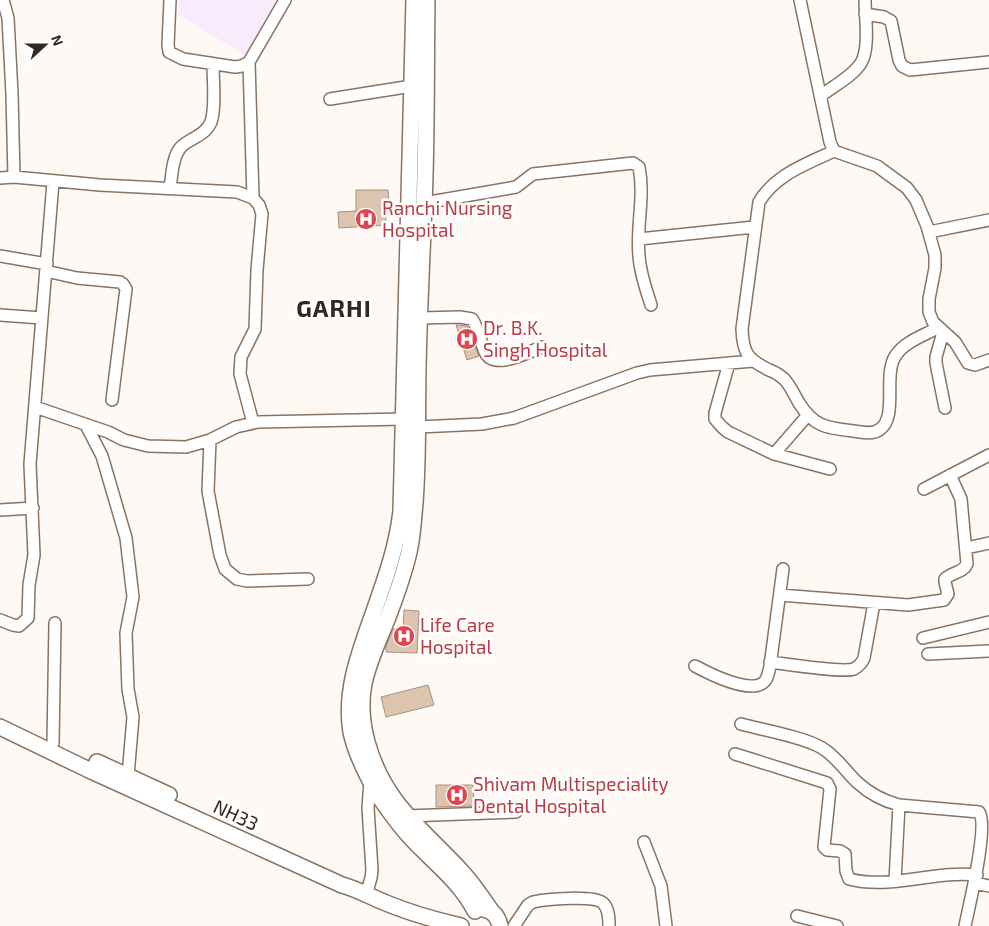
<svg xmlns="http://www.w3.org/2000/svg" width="989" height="926" font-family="'Exo 2',sans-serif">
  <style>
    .medical { fill: #faeafd }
    .building { fill: #dcc4af; stroke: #a7917d }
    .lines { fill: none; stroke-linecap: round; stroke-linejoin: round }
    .minor-casing { stroke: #897461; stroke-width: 14 }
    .major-casing { stroke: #897461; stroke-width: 18 }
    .minor { stroke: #fff; stroke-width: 11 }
    .major { stroke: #fff; stroke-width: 15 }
    .labels { text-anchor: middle; stroke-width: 5; stroke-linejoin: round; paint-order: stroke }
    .health-label { font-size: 19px; fill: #be3a42; stroke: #fff; text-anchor: start }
    .street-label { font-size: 19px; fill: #312820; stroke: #fff }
    .district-label { font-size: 24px; font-weight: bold; letter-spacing: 1px; fill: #312820; stroke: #fff }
  </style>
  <rect width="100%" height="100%" fill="#fef9f5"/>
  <path class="medical" d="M179,0H276L245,55L178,15Z"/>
  <path class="building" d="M356,190H388L389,201H385L386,225L339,228L338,212L356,211Z
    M456,325L467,326L479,356L467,360Z
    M404,610L419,611L417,653L386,652V646L393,629L403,630Z
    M428,685L434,705L386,717L381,697Z
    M436,785H473L474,806L436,807Z"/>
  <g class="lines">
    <g class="minor-casing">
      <path id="minor" d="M3,0L8,18L12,94L14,177
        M170,0L168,45L169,52L183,59L235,67L242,66L249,62L285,0
        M800,0L830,142L834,151L877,166L907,188L916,200L927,226L935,255V268L929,299V312L933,322L955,342L968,363L975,365L989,360
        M865,14L884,17L891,21L899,60L902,66L910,70L989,62
        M249,62L253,198
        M821,96C833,86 852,77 861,63C870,48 865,17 865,0
        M330,99L412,86
        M834,151C806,164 775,175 759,202L742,329C743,353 747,359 769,370C775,372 781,376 785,380C791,387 795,396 799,403C814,427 827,428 853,431C862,432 871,435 879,430C899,418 882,374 896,355C904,342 925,335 937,328
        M0,178L14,177L100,185L237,192L253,198L259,205L262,214L257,270L255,329L241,357L240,374L253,423
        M170,188C172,176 172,157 181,147C190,138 205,136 211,122C216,107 213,80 213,64
        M424,203L516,187L533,174L633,163L639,167C645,197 636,227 639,256C640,273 646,289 651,305
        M929,232L989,220
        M639,239L754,227
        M0,256L47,264
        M46,271L77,278L120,282L123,284L126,289L112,400
        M0,315L42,318
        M420,318L460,317L472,319C479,329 480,341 485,352C494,371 528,352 542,347
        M943,332L936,357V363L945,408
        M729,363L715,413V419L722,427L728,432L774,454L807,416
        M35,407L108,432L124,440L148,446L186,447L210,440L236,427L258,422L404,419
        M86,425L102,456L126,538L133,597L126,633L128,689L133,717L128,776
        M418,427L482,424L514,418L637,373L650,370L753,361
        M210,440L208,491L220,555L225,569L237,579L247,581L308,579
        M774,454L830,469
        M924,489L989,455
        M0,510L33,508
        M966,548L989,543
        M780,595L908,605L944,600L948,594L945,582V579C952,572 963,573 967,564L961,499L950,475
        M0,620L13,625L19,626L28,618L29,585L34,555L30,464L53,182
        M923,638L989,622
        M928,654L989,651
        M770,662C786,664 842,673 854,669C859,666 862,663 864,658L874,603
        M695,666C708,673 752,696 765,681C768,677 769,671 770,666L783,569
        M741,724C763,730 804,737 822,748C837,757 846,772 858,783C870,794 884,801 899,805L979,812C989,825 969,906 965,926
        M53,743L55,623
        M735,754L827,783L830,789L824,847L827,850L840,851L845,854L846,871L849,879C891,890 935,870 977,875
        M406,816L516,812
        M644,842L661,886L666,926
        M895,881L899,805
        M975,883L989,886
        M366,895L371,878L372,870L368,808L370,781
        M797,916L837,926
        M514,926L528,905L533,902C546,899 594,895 603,903C609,909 609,919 609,926"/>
    </g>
    <g class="major-casing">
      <path id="major" d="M414,0L401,511C397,547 385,580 373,614C360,651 344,691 351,732C356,755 368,778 380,798C389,811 399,825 410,837C433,862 460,881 475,911
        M427,0C426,68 427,136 424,204C422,259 419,313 418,368C417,417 419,465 414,514C413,526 412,539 409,552C404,574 396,596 388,617C370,663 353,689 367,742C384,804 423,829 463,873C474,885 483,899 492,912
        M0,727L89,770L342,885C357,889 371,897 386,903C410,913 435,920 461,926
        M97,762L169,795
        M483,909C493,910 498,917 500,926"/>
    </g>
    <use href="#minor" class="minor"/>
    <use href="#major" class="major"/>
  </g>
  <defs>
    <g id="hospital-disc" transform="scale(1.125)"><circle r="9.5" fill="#e0444e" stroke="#fff"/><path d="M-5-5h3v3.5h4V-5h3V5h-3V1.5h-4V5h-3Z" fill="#fff"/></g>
  </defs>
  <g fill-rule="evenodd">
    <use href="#hospital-disc" x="366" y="219"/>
    <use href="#hospital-disc" x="467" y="339"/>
    <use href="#hospital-disc" x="404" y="636"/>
    <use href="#hospital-disc" x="457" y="795"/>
  </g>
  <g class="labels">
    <g class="health-label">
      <text x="382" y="215">Ranchi Nursing<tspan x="382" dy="22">Hospital</tspan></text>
      <text x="483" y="335">Dr. B.K.<tspan x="483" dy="22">Singh Hospital</tspan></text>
      <text x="420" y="632">Life Care<tspan x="420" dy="22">Hospital</tspan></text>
      <text x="473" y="791">Shivam Multispeciality<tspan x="473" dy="22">Dental Hospital</tspan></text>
    </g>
    <g class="street-label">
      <text transform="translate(236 815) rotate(25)" y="7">NH33</text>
    </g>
    <g class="district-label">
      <text x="334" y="317">GARHI</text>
    </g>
  </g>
  <g transform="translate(45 45) rotate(69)" stroke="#ffffff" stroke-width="4" paint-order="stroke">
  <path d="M0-4L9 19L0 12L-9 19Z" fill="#312820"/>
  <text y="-8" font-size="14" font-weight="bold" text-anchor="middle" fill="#312820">N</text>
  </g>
</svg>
